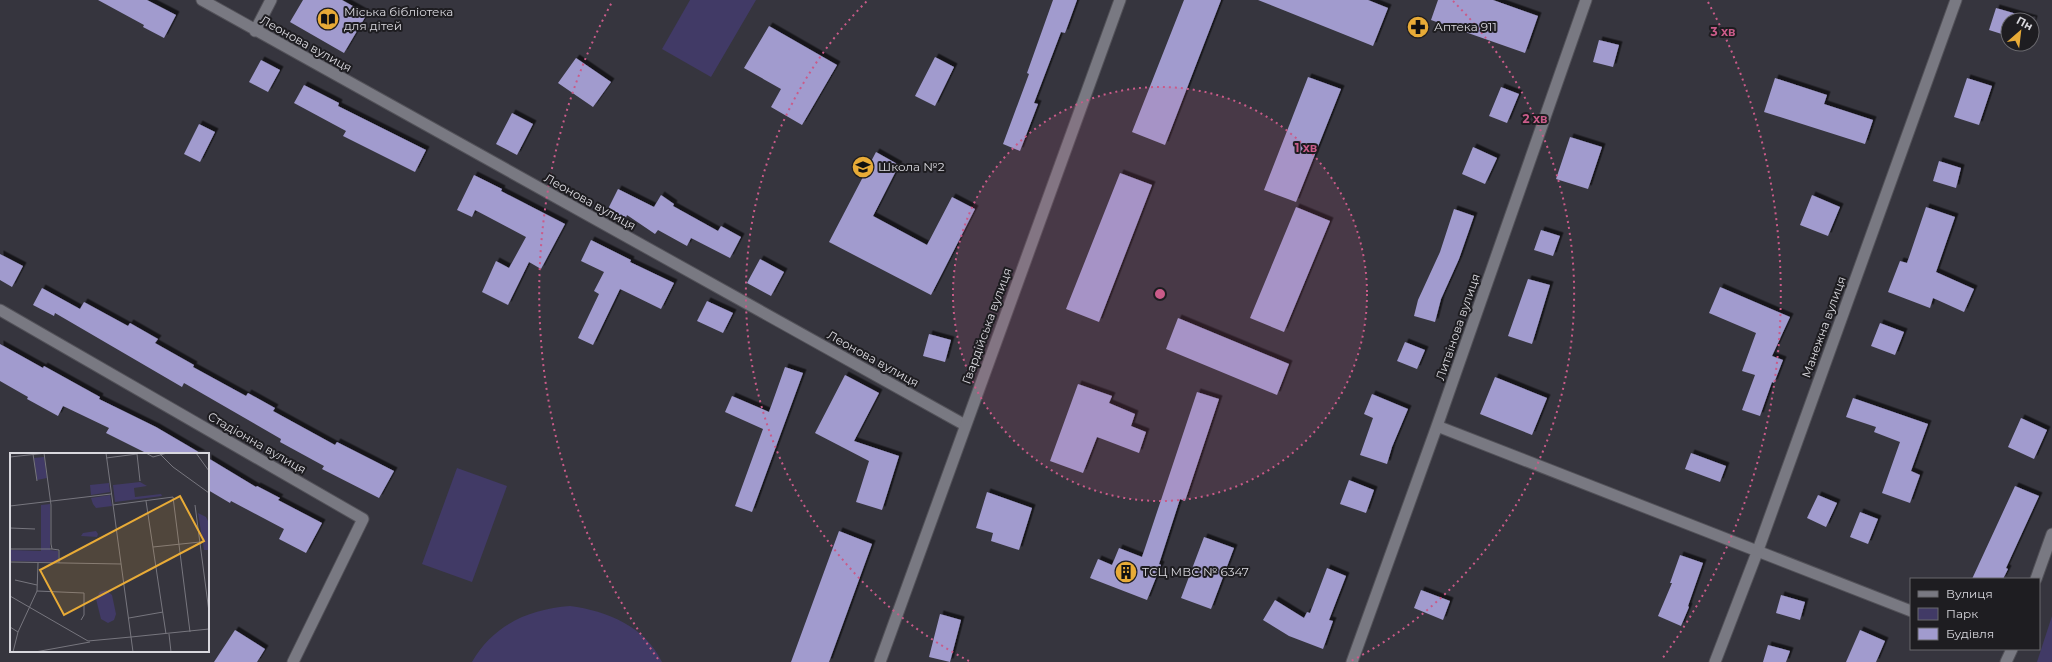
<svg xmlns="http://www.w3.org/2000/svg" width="2052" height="662" font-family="Montserrat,sans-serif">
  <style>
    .green { fill: #413a66 }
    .building { fill: #a19bce; filter: url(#shadow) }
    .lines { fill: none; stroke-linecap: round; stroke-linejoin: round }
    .minor-casing { stroke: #525158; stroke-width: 13 }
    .tertiary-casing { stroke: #525158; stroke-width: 13 }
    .minor { stroke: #797982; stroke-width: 11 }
    .tertiary { stroke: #797982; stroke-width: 11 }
    .ring { fill: none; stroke: #ca5b89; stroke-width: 2; stroke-dasharray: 2 4 }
    .labels { text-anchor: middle; stroke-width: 4; stroke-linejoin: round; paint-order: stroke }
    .poi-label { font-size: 12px; fill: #d9d8de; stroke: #1e1d21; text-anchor: start }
    .street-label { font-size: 12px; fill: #d9d8de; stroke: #1e1d21 }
    .inset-road { fill: none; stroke: #77767e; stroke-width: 1 }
    .view { fill: #e8ab37; fill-opacity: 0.15; stroke: #e8ab37; stroke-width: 2 }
    .inset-edge { fill: none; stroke: #d9d8de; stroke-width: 2 }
    .centre { fill: #ca5b89; stroke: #1e1d21; stroke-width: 2 }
    .ring-label { font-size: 12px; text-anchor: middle; font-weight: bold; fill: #ca5b89; stroke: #1e1d21; stroke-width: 4; stroke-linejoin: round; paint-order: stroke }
  </style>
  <defs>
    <filter id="shadow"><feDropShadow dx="3.5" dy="-3.5" stdDeviation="0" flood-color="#0009"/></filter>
  </defs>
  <rect width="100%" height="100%" fill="#36353e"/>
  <path class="green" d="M690,0H756L711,77L662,49Z
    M457,468L507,486L472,582L422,564Z
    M570,606C607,611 645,626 662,662H472C493,625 529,609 570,606Z
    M2052,616V662H2037Z"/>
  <path class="building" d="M98,0H147L176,15L164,38L143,27L144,25Z
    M303,0H342L367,14L344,53L290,22Z
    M1053,0H1077L1065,33L1061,32L1034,103L1038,104L1020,151L1003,144L1029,74L1027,73Z
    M1184,0H1221L1165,145L1132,132Z
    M1258,0H1368L1388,8L1373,46Z
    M1438,0H1493L1538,16L1525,53L1431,20Z
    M1996,8L2034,19L2032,27V20H2008V36L1989,30Z
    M769,26L837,65L802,125L771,107L781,89L744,68Z
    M1599,40L1619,45L1613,67L1593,62Z
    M935,57L954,67L935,106L915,96Z
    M576,58L611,82L593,107L558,83Z
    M261,60L280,70L268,92L249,82Z
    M1308,77L1341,89L1296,202L1264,190Z
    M1775,78L1827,95L1824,104L1873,120L1865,144L1764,112Z
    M1967,78L1992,86L1979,125L1954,117Z
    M304,85L339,103L338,106L426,150L415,172L343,136L346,131L294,103Z
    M1501,87L1519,94L1507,123L1489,116Z
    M512,113L533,124L517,155L496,144Z
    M199,124L215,132L200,162L184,154Z
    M1570,137L1602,147L1588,189L1556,179Z
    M1473,147L1497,158L1485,184L1462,174Z
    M876,152L899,165L873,216L927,245L952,197L975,209L931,295L829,242Z
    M1939,161L1961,168L1956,188L1933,181Z
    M1120,173L1152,185L1099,322L1066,309Z
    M474,175L502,189L501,191L565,224L541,269L529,262L508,305L482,292L496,261L509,268L526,237L475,210L472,217L457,210Z
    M618,189L654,207L661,195L674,204L673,206L718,231L721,226L741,237L730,258L691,238L687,246L658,230L655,234L627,215L625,220L607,211Z
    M1812,195L1840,207L1828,236L1800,225Z
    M1296,207L1330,221L1284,332L1250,318Z
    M1926,207L1955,217L1936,272L1974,289L1964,312L1933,298L1930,308L1888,292L1900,261L1907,263Z
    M1454,209L1474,216L1459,259L1441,299L1435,322L1414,316L1418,300L1440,252Z
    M1541,230L1560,236L1553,256L1534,250Z
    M591,240L631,260L630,262L674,283L661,309L620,289L593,345L578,338L599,294L594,291L604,272L581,261Z
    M0,254L23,266L12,287L0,280Z
    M760,259L784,272L771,296L747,283Z
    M1528,279L1550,285L1532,344L1508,336Z
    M1720,287L1790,317L1772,356L1783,360L1774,383L1772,382L1760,416L1742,410L1755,375L1742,371L1756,333L1709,313Z
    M42,288L80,309L84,302L128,326L130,323L158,339L155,343L194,365L193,367L246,396L248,393L275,408L273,411L335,445L337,442L394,471L379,498L322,469L324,466L280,442L281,439L184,383L182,387L55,313L54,316L33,305Z
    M707,301L733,313L723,333L697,321Z
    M1178,318L1289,364L1277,395L1166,349Z
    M1880,323L1904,332L1895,355L1871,346Z
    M929,334L951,340L945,362L923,356Z
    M1405,342L1425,350L1417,369L1397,361Z
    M0,344L43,368L44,366L100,397L99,399L156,427L202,454H148L106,433L109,428L63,406L58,416L27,399L28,397L0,381Z
    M785,367L803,373L752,512L735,506L763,429L725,412L732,396L769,412Z
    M845,375L879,393L854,441L899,456L882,510L856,502L869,461L815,433Z
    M1495,377L1547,398L1532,435L1480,414Z
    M1078,384L1112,396L1109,403L1135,414L1131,426L1146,432L1139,453L1097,437L1083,473L1050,461Z
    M1197,392L1219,399L1185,501L1180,499L1159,564L1161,565L1147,600L1090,578L1098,559L1112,565L1119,548L1142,557Z
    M1372,394L1408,409L1392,447L1387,464L1360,455L1373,418L1364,414Z
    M1853,398L1928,424L1911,471L1920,475L1910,503L1882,493L1900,442L1874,432L1876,427L1846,417Z
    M2021,418L2047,430L2034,459L2008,447Z
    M1691,453L1726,466L1720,482L1685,469Z
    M208,458L256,487L257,486L280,498L278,500L322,523L306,553L279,539L284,529L231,501L230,503L208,490Z
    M1349,480L1374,490L1366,513L1340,504Z
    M2015,486L2039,496L2006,568L2008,569L2003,579H1972Z
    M987,492L1032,508L1019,550L991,541L993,533L976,528Z
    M1818,495L1837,503L1826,527L1807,518Z
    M1860,512L1878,519L1868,544L1850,537Z
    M839,531L872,544L829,662H791Z
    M1204,537L1234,548L1211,609L1181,598Z
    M1680,555L1703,563L1688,606L1689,607L1681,626L1658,616L1672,583H1670Z
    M1327,568L1346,576L1329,620L1333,621L1323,649L1289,636L1263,620L1275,600L1304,618L1307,612L1310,613Z
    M1421,590L1450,601L1443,620L1414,608Z
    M1781,595L1805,602L1800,620L1776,613Z
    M940,614L961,620L950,662L929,657Z
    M235,630L265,649L257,662H214Z
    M1860,630L1885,641L1876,662H1846Z
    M1768,645L1790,651L1786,662H1763Z"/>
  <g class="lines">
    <g class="minor-casing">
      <path id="minor" d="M202,0L965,425
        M255,31L271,0
        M0,310L363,519L293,662
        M1437,426L1911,611
        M2036,579L2052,534
        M1352,662L1437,426L1586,0
        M1715,662L1758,550L1956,0
        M2006,662L2012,649"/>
    </g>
    <g class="tertiary-casing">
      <path id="tertiary" d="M880,662L1120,0"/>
    </g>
    <use href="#minor" class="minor"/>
    <use href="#tertiary" class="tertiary"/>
  </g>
  <circle cx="1160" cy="294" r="207" fill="#ca5b89" fill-opacity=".12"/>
  <g class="ring">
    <circle cx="1160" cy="294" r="207"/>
    <path d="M969 661A414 414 0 0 1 867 1M1453 1A414 414 0 0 1 1351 661"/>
    <path d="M658 659A621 621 0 0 1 612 2M1708 2A621 621 0 0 1 1662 659"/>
  </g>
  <defs>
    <g id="library-disc" transform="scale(1.15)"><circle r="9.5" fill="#e8ab37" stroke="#1e1d21"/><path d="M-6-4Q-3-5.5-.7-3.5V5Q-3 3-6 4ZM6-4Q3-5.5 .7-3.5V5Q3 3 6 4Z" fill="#111"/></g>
    <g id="pharmacy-disc" transform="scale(1.15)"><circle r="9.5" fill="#e8ab37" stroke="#1e1d21"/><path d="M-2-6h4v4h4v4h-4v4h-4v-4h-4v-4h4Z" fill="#111"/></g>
    <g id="school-disc" transform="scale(1.15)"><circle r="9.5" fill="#e8ab37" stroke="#1e1d21"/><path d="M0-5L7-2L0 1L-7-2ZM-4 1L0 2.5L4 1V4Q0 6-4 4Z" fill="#111"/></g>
    <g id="building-disc" transform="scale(1.15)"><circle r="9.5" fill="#e8ab37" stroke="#1e1d21"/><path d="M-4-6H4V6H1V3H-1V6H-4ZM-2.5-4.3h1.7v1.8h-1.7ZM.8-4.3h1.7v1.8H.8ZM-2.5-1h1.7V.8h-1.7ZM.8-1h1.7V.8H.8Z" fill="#111"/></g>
  </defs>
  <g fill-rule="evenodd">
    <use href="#library-disc" x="328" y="19"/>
    <use href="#pharmacy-disc" x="1418" y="27"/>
    <use href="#school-disc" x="863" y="167"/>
    <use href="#building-disc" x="1126" y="572"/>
  </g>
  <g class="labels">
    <g class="poi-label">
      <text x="344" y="16">Міська бібліотека<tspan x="344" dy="14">для дітей</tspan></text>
      <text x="1434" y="31">Аптека 911</text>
      <text x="878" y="171">Школа №2</text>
      <text x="1142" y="576">ТСЦ МВС № 6347</text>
    </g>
    <g class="street-label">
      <text transform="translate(306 44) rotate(29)" y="4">Леонова вулиця</text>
      <text transform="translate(590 202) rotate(29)" y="4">Леонова вулиця</text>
      <text transform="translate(987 326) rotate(-70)" y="4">Гвардійська вулиця</text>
      <text transform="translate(1458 327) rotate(-71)" y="4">Литвінова вулиця</text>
      <text transform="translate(1824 327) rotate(-70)" y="4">Манежна вулиця</text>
      <text transform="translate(873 359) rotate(29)" y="4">Леонова вулиця</text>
      <text transform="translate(257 443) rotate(30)" y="4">Стадіонна вулиця</text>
    </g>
  </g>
  <g transform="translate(10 453)">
    <rect width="199" height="199" fill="#36353e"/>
    <path d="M34,4L37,25L27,27L24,5ZM130,29L137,33L124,35L125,44L151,41L152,43L105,49L103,32ZM99,30L100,39L81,42L80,32ZM100,42L102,53L86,55L83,51L81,45ZM40,51V97L48,98V109L0,108V97L31,98V52ZM188,60L196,64L199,70V97H194ZM86,78L88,81L87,84L71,83L73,80ZM96,137L102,142L106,161L104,167L98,170L91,166L86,146L90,139Z" fill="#413a66"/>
    <path class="inset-road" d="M34,0L41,52V91L42,96L49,97V110M96,0L121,184L199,176M136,0L143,4L157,0M149,0L163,14L199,40M186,0L199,18M23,1L27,28M0,4L37,0M96,5L127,1L130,28M136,48L156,181M103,52L163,44L180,179M185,52L199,159M0,53L101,41M0,75L25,76M143,94L190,89M0,96H42M0,109L111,111M5,127L27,132M27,138L74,140V162L71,167M0,143L78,188L121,184L123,199M119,165L153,159M0,174L8,179L3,199M8,179L27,138L28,110M159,181L161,199M25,199L80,189"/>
    <path class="view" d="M170,43L194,88L54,162L30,117Z"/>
    <rect width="199" height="199" class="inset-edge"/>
  </g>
  <circle cx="1160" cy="294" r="6" class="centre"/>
  <g class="ring-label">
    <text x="1723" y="36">3 хв</text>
    <text x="1535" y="123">2 хв</text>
    <text x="1306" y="152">1 хв</text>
  </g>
  <rect x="1910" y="578" width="130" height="72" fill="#1e1d21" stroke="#69686d"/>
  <rect x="1918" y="591" width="20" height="6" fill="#797982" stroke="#69686d"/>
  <text x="1946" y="598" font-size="12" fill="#d9d8de">Вулиця</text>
  <rect x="1918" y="608" width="20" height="12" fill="#413a66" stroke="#69686d"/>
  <text x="1946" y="618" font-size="12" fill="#d9d8de">Парк</text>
  <rect x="1918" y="628" width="20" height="12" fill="#a19bce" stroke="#69686d"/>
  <text x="1946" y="638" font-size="12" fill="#d9d8de">Будівля</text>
  <g transform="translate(2020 32) rotate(28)"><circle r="19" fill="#1e1d21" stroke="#69686d"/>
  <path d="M0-3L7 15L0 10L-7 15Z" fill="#e8ab37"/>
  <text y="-6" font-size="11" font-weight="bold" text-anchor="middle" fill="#d9d8de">Пн</text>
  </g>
</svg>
